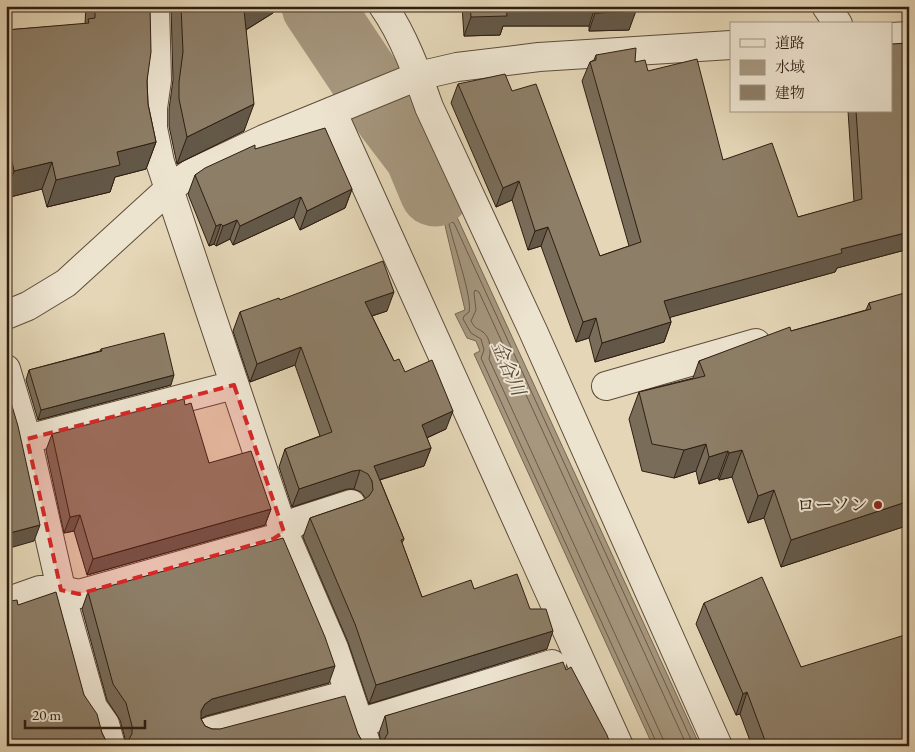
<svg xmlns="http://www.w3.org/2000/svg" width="915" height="752" font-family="'EB Garamond','Noto Serif JP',serif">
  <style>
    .water { fill: #a6977e; stroke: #766753 }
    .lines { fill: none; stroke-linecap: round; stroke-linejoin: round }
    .shore { stroke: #6a5a48; stroke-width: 1 }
    .river { stroke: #a6977e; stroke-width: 71 }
    .minor-casing { stroke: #5c4c3b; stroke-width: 30 }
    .minor { stroke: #ede4d0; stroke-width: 28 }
    .wall { fill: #796c59; stroke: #2f1e12 }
    .shaded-wall { fill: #635848; stroke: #2f1e12 }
    .building { fill: #8d7e67; stroke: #2f1e12 }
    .marked { fill: #d62828; fill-opacity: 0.2; stroke: #d62828; stroke-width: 4; stroke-dasharray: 10 6; stroke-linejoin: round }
    .poi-dot { fill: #8f2418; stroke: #ede4d0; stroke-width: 2 }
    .labels { text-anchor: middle; stroke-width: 4; stroke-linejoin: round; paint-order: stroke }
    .poi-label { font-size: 18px; fill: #2f1e12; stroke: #ede4d0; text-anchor: end }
    .water-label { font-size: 19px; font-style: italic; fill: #594838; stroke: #ede4d0 }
  </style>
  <rect width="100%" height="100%" fill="#e4d6b6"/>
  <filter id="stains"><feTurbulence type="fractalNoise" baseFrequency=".004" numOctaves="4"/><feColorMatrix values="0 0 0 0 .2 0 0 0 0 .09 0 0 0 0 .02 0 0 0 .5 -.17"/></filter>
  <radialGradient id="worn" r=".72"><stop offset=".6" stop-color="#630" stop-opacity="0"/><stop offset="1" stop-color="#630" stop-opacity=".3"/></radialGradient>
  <path class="water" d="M397,102L414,131L413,134L439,178L700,746H653L474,354L480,351L476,341L467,338L455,314L465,310L443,217L414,155L379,127L368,114Z"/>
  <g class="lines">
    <path class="shore" d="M393,109L396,110L408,130L409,138L408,141L405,140L382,123L378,118L379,115Z
      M658,746L481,358L484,350L481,339L471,333L463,319L464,316L469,312C473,299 453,243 449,224L451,222L454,223L694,746
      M664,746L663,739L489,359C491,351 491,338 483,332C476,327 476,330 471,321L476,310L474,293L475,290L479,292L687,746"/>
    <path class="river" d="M317,6L391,117L420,155L435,191"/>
    <g class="minor-casing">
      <path id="minor" d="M155,6L157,80L153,108V128L160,162L284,532L334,648L367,746
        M383,6C404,36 417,73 429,107L533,331L718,746
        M826,6L838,24
        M891,37L909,36
        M332,111L619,746
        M6,315L28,306L66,283L170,188L190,174L264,139L418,76L457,67L539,57L731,45
        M6,369L27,439L67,615L93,707L105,724L111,746
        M606,386L756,343
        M27,439L234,385
        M6,602L40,590H61L79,594L273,539L298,521L351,504
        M359,723L552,664
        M210,731L349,694"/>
    </g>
    <use href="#minor" class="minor"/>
  </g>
  <path class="wall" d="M86,6H150L147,81L148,104L156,142L146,169L115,177L110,192L47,207L42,189L6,198V30L85,24Z
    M171,6H275L273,13L246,30L244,131L177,164L169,126V109L173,80Z
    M462,6H636L629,30L589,31V26H503L500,35L464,36Z
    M909,43V249L837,268L835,272L670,317L671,322L664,342L595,362L589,338L576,342L541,246L528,250L512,200L496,207L451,103L458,84L512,91L600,256L629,246L582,81L590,62L594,60L596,55L635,62L648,71L723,160L798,217L854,202L848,111H891Z
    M255,149L352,189L345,208L300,230L294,217L233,245L230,239L216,246L214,244L209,246L188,194L195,175Z
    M909,294V525L781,567L764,518L748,523L732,477L719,480L718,478L699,484L696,471L674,478L642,471L629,419L639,392L693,378L699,361L791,331L866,310L869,303Z
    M280,300L387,311L372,316L394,361L405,372L446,429L427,438L431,448L424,466L380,480L404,539L402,543L422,597L474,589L530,609L547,649L369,704L348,642L303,537L310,518L363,500L366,499L361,492L354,489H347L292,507L279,467L285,449L320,436L295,365L250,382L233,331L240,312Z
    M101,349L171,385L38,420L26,380L29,370L100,351Z
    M185,405L209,463L271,509L265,525L87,575L74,531L64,533L46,450L52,434Z
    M88,592L329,683L206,716L201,719L205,726L212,729L358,734L362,741L370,744H378L381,742L379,733L385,716L566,670L611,746H6L18,605L84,695L102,733L106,741L114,744H122L126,742L120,720L107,700L82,609Z
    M704,603L801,667L909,746H752L740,714L736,715L696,624Z"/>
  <path class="shaded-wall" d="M250,6H275L273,13L234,37L244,10Z
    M506,7H595L589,26H503L500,35L464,36L471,17Z
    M636,11L629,30L589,31L595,13Z
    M254,104L244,131L177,164L187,137Z
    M156,142L146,169L115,177L110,192L47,207L56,180L117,152Z
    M12,161L6,177V162Z
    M52,162L42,189L6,198V193L14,171Z
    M519,181L512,200L496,207L503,188Z
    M352,189L345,208L300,230L307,211Z
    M301,197L294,217L233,245L240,226Z
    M237,220L230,239L216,246L223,226Z
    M221,224L214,244L209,246L216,226Z
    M548,227L541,246L528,250L535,231Z
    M909,232V249L837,268L835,272L657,321L664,301L841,249Z
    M394,292L387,311L359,320L365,302Z
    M596,318L589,338L576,342L583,322Z
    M671,322L664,342L595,362L602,343Z
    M301,347L295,365L250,382L257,364Z
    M174,375L171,385L38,420L41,410Z
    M453,411L446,429L415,443L422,425Z
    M706,444L696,471L674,478L684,450Z
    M431,448L424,466L372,482L374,466Z
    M742,450L732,477L719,480L729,453Z
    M728,451L718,478L699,484L709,457Z
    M360,470L354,489H347L292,507L299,489L353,471Z
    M774,490L764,518L748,523L758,496Z
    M909,501V525L781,567L791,540Z
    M271,509L265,525L87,575L93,559Z
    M80,515L74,531L64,533L70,517Z
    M40,525L34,541L6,549V534Z
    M553,631L547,649L369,704L376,685Z
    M335,666L329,683L206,716L199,720L201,711L205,704L212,699Z
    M747,692L740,714L736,715L743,694Z"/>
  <path class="building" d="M95,6H150L151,52L147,81L148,104L156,142L117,152L120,165L56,180L52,162L14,171L12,161L6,162V30L89,23L88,19L95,18Z
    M181,6H250L244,10L254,104L187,137L179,99V82L183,52Z
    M470,6H636V11L595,13V7H506L507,16L471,17Z
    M909,43V232L841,249L842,253L664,301L671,322L602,343L596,318L583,322L548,227L535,231L519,181L503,188L458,84L505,74L512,91L536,84L600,256L641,242L590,62L596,60V55L636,48L635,62L645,60L648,71L697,59L723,160L772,143L798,217L862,199L856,111H891V44Z
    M325,128L352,189L307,211L301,197L240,226L237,220L223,226L221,224L216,226L195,175L205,168L255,145V149Z
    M383,261L394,292L365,302L394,361L399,359L405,372L432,360L453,411L422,425L431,448L374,466L404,539L401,540L422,597L471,580L474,589L517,574L530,609H546L553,631L376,685L355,624L310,518L363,500L369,496L373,490L372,481L368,474L360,470L353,471L299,489L285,449L332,432L301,347L257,364L240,312L279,298L280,300Z
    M908,292L909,294V501L791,540L774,490L758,496L742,450L729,453L728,451L709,457L706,444L684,450L652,444L639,392L705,376L699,361L790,327L791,331L871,309L869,303Z
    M164,333L174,375L41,410L29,370L102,351L101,349Z
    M6,386L18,426L40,525L6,534Z
    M184,399L185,405L191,403L209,463L251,451L271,509L93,559L80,515L70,517L52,434Z
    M283,538L325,637L335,666L212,699L205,704L201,711V719L205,726L212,729H220L345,696L358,734L362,741L370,744H378L384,740L388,733L385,716L563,662L566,670L571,667L607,735L611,746H6V599L10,601L17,600L18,605L56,592L84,695L97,714L102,733L106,741L114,744H122L128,741L132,734V726L126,703L113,684L88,592Z
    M762,577L801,667L905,635L909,646V746H767L747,692L743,694L704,603Z"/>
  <path class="marked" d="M234,385L284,532L273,539L79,594L61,590L27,439Z"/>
  <circle class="poi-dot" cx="878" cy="505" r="5"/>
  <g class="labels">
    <g class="poi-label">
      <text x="868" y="511">ローソン</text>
    </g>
    <g class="water-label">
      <text transform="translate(509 368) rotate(67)" y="7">金谷川</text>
    </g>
  </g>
  <rect width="915" height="752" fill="none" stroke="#e4d6b6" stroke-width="25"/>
  <rect x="8" y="8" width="900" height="737" fill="none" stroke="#2f1e12" stroke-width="2.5"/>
  <rect x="12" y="12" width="890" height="727" fill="none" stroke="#2f1e12"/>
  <rect x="730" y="22" width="162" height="90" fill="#ede4d0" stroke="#a19584"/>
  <rect x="740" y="39" width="25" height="8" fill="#ede4d0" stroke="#a19584"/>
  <text x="775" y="48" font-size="15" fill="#2f1e12">道路</text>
  <rect x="740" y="60" width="25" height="15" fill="#a6977e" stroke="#a19584"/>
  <text x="775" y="72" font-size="15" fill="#2f1e12">水域</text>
  <rect x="740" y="85" width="25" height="15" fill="#8d7e67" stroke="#a19584"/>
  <text x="775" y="98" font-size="15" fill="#2f1e12">建物</text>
  <path d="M25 720v8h120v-8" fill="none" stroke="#2f1e12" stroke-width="2.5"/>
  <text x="32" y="720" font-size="15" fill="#2f1e12" stroke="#ede4d0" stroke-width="4" paint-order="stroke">20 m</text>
  <rect width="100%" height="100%" filter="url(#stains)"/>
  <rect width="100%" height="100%" fill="url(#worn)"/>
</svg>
